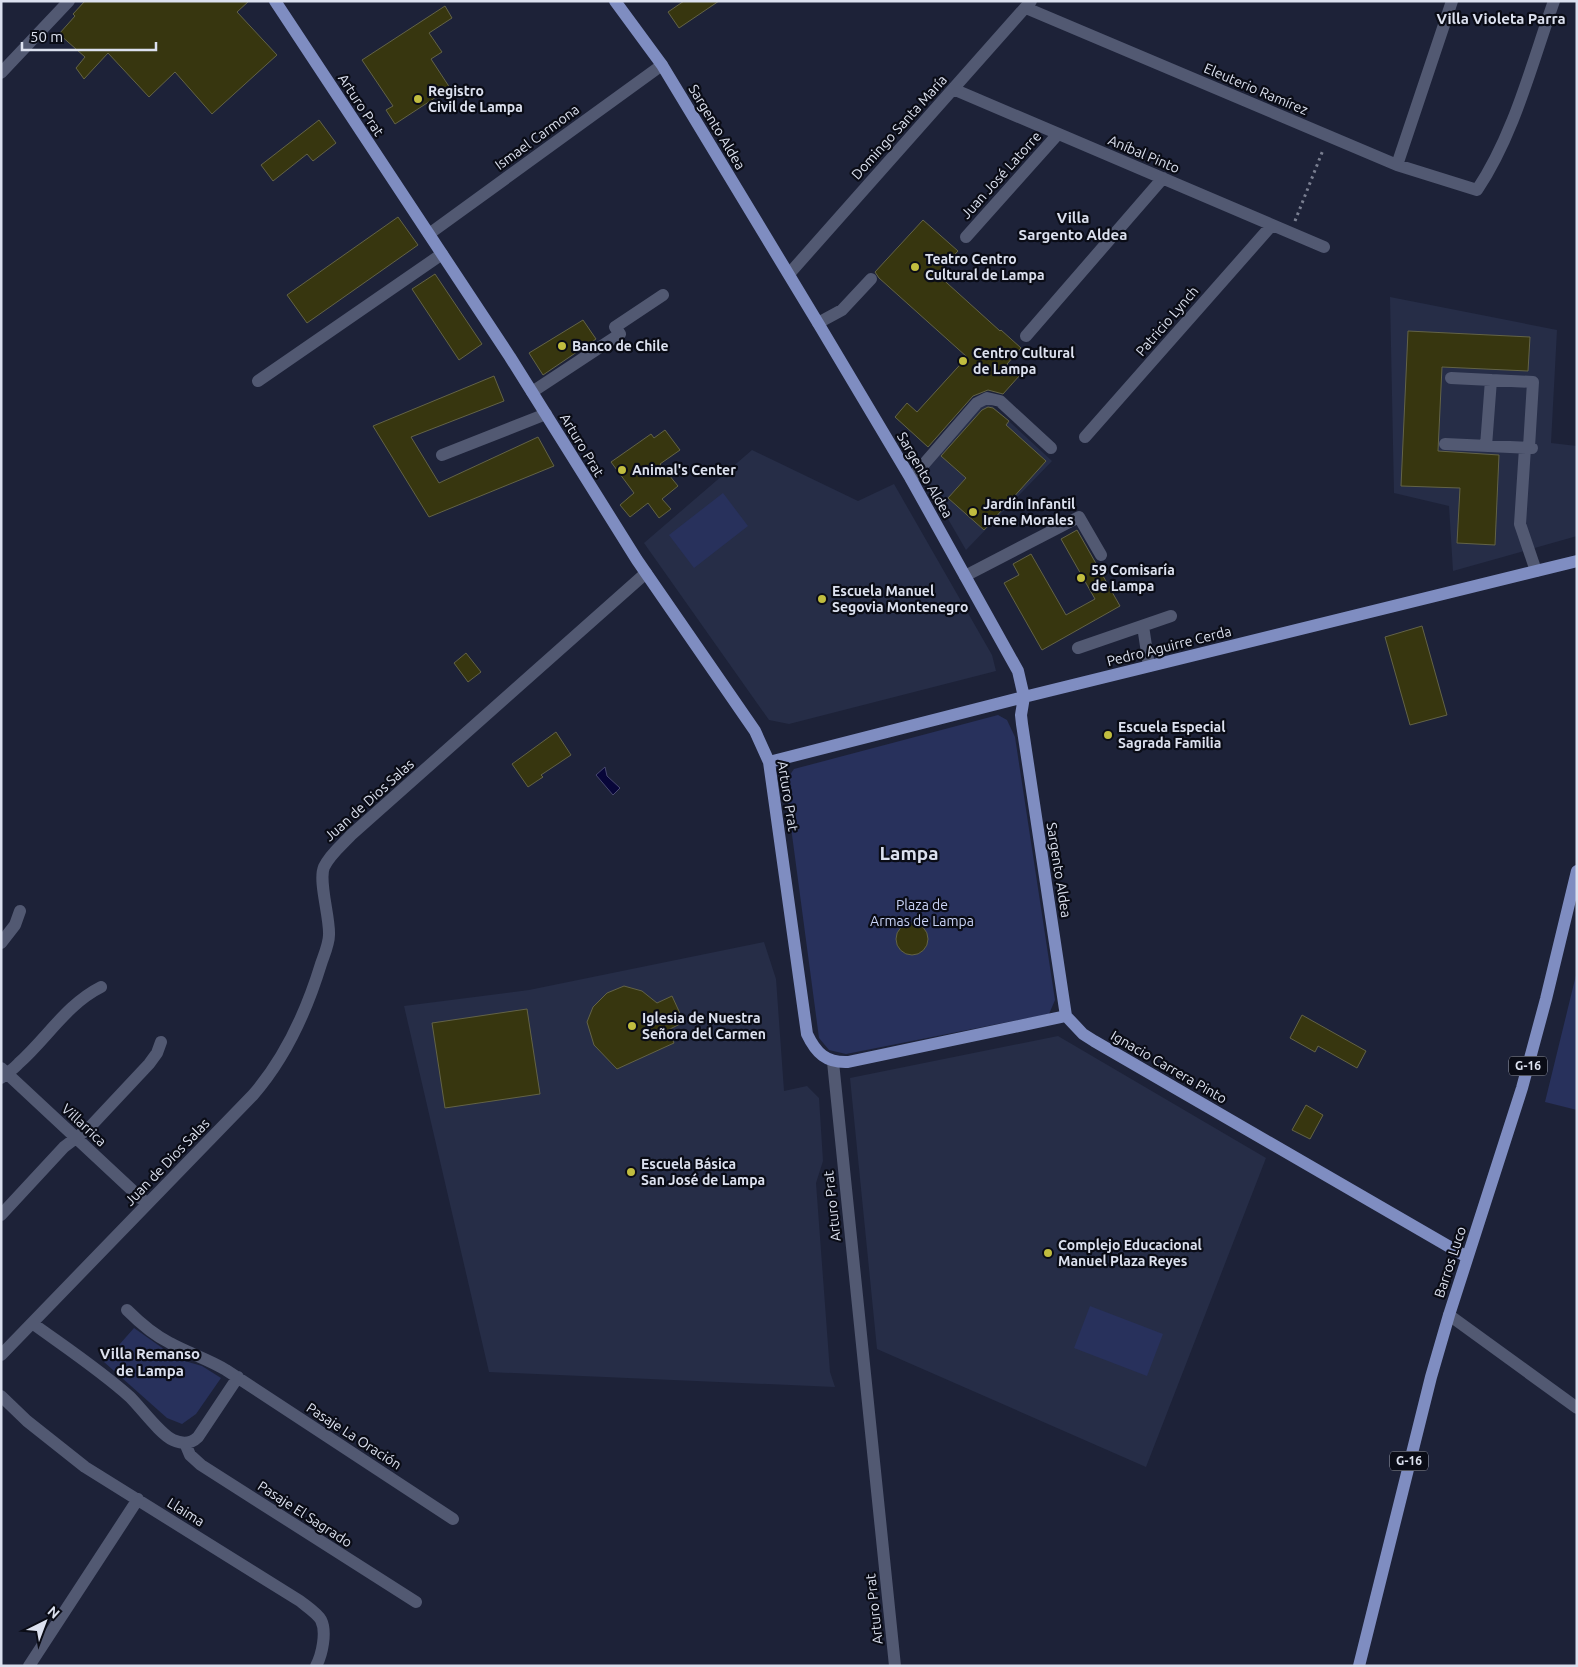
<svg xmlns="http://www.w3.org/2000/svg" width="1578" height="1667" font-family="Ubuntu,sans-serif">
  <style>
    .built { fill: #262d47 }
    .green { fill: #28315c }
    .water { fill: #080639; stroke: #484870 }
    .building { fill: #37360f; stroke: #636347 }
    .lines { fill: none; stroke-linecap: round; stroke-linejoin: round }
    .path { stroke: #7a7f91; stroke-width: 3; stroke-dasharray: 2.5 4; stroke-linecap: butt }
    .minor { stroke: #525972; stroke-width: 12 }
    .major { stroke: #7f8dc1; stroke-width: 12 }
    .poi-dot { fill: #c1bd3f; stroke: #0a0c16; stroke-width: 2 }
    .labels { text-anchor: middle; stroke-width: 4.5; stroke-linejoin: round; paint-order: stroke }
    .shield { fill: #0a0c16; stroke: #9da1ae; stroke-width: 1 }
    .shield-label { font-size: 12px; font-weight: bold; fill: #dce1ef }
    .street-label { font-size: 14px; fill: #dce1ef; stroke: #0a0c16 }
    .poi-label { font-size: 14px; font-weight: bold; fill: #dce1ef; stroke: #0a0c16; text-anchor: start }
    .park-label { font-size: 14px; fill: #cad4f7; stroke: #0a0c16 }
    .neighbourhood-label { font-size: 15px; font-weight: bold; fill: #dce1ef; stroke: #0a0c16 }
    .district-label { font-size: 19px; font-weight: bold; fill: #dce1ef; stroke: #0a0c16 }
  </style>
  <rect width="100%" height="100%" fill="#1d2238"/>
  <path class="built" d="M1390,297L1557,330L1551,443L1577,446V536L1453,571L1449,506L1394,493Z
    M986,400L1052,461L966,550L922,474Z
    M752,450L858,501L894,484L992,655L996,671L789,724L769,720L644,543Z
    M764,942L776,979L784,1091L807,1086L819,1098L823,1161L816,1183L830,1372L835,1387L489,1372L404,1006L529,990Z
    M1058,1036L1266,1158L1146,1467L877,1349L850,1078Z"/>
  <path class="green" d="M723,493L748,526L694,568L669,535Z
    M998,715L1007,720L1015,737L1055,1000L1049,1014L846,1054L829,1050L819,1038L785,782L794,769Z
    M1577,971V1110L1545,1102Z
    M1090,1306L1163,1334L1147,1376L1074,1348Z
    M134,1328L178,1359L202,1366L221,1378L196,1414L182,1424L167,1418L104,1362Z"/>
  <path class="water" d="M605,767L607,776L620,788L613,795L596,775Z"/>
  <path class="building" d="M85,1H249L237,12L277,55L212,114L175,72L149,97L108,53L84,79L76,68L85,57L59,34L75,16L73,14Z
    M684,1H719L679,28L668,12Z
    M445,6L452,18L429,33L442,52L431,59L450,88L395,124L386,110L393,106L362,60Z
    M319,120L336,143L313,161L307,154L273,181L261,165Z
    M398,217L418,245L307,323L287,295Z
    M923,220L958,251L937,274L1000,331L1001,330L1021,348L1007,364L1020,375L1003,394L988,390L973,396L928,447L895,417L907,403L917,412L967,357L879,278L875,272Z
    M435,274L482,344L459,360L412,289Z
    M583,320L596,339L543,375L529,353Z
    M1408,331L1530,337L1528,371L1442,367L1438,451L1499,455L1495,545L1457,543L1460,488L1401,486Z
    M494,376L504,401L411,437L439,483L538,437L554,466L429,517L373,426Z
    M988,407L993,408L1009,421L1006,425L1046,461L984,530L948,498L966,478L941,456L982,410Z
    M665,430L680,450L660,464L678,486L662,499L671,509L659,518L648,503L630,517L620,505L634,493L611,462L651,434L654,438Z
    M1077,530L1120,606L1042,650L1004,583L1019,575L1013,564L1031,554L1066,615L1095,599L1061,539Z
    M1422,626L1447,715L1410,725L1385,637Z
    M466,653L481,672L468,682L454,663Z
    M556,732L571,755L541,775L543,777L528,787L512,764Z
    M896 939a16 16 0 1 1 32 0a16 16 0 1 1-32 0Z
    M624,986L642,991L657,1003L672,996L684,1022L668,1030L674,1043L617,1069L594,1045L587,1022L593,1007L607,993Z
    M527,1009L540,1094L445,1108L432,1023Z
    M1302,1015L1366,1051L1357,1068L1318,1046L1315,1052L1290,1038Z
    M1306,1105L1323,1115L1310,1139L1292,1130Z"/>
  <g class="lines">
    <path class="path" d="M1295,221L1323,150"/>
    <path class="minor" d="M1026,8L1397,165L1477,190C1514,135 1532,63 1554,1
      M1,73L69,1
      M953,89L1324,247
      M1397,165L1452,1
      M429,234L662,65
      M966,237L1058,134
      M789,274L1031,1
      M818,323L842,310L871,279
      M1026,336L1163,178
      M1451,378L1533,382L1529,447
      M258,381L442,254
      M532,392L620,334L615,327L663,295
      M1085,437L1272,225
      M1445,444L1532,448
      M1486,446L1491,380
      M1525,448L1520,524L1536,571
      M442,455L546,414
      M911,479L977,403L987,398L1000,401L1051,448
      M965,576L1079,517L1101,555
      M1143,626L1149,666
      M1078,648L1171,616
      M1,943L15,925L20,911
      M833,1062L895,1666
      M1,1068L147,1204
      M1,1078C7,1073 14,1069 19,1063C47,1038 67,1004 101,987
      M1,1215L64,1147L89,1128L149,1064L157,1053L161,1042
      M127,1310C140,1323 154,1335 170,1343C188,1353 208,1359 226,1370L453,1519
      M1449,1315L1577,1408
      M32,1323C65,1347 100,1370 130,1397C142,1409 160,1434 173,1440C182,1444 191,1444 198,1437L238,1377
      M1,1355L253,1095C286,1057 306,1013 321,964C324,955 329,944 329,935C330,917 318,881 324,867C330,854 342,845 351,835L646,573
      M1,1396L27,1421L85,1467L300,1601C306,1606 317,1613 321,1620C327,1632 322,1655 316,1666
      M185,1443L190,1455L201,1465L416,1602
      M29,1666L138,1499"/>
    <path class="major" d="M275,1L510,357L637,560L755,731L769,762L807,1034C816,1053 826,1063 848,1062L1066,1016
      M615,1L662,65L818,323L911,479L1018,671L1024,697L1021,715L1022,724L1066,1016
      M769,762L1024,697L1577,561
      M1066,1016L1083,1034L1094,1041L1467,1257
      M1359,1666L1431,1377L1449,1315L1522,1088L1546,999L1577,871"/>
  </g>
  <g class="poi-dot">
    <circle cx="418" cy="99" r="5"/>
    <circle cx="915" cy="267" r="5"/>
    <circle cx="562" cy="346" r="5"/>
    <circle cx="963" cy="361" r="5"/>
    <circle cx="622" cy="470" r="5"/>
    <circle cx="973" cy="512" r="5"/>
    <circle cx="1081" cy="578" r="5"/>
    <circle cx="822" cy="599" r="5"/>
    <circle cx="1108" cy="735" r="5"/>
    <circle cx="632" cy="1026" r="5"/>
    <circle cx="631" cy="1172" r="5"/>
    <circle cx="1048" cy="1253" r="5"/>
  </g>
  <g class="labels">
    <g class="shield">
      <rect x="1509" y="1056.5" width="38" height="19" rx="4"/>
      <rect x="1390" y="1451.5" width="38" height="19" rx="4"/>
    </g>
    <g class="shield-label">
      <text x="1528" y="1070">G-16</text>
      <text x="1409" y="1465">G-16</text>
    </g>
    <g class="street-label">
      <text transform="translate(1256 89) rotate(23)" y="5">Eleuterio Ramírez</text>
      <text transform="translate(361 105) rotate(57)" y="5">Arturo Prat</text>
      <text transform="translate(717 127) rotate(59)" y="5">Sargento Aldea</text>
      <text transform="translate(899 127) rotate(-48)" y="5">Domingo Santa María</text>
      <text transform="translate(537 137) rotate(-36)" y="5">Ismael Carmona</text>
      <text transform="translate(1144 154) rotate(23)" y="5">Aníbal Pinto</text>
      <text transform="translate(1001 175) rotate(-48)" y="5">Juan José Latorre</text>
      <text transform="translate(1167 321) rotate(-49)" y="5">Patricio Lynch</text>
      <text transform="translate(582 445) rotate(59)" y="5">Arturo Prat</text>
      <text transform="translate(925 475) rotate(60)" y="5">Sargento Aldea</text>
      <text transform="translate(1169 646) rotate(-14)" y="5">Pedro Aguirre Cerda</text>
      <text transform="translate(788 796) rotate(81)" y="5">Arturo Prat</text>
      <text transform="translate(369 800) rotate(-42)" y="5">Juan de Dios Salas</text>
      <text transform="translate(1059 870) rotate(81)" y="5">Sargento Aldea</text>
      <text transform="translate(1169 1067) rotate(30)" y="5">Ignacio Carrera Pinto</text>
      <text transform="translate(84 1125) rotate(43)" y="5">Villarrica</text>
      <text transform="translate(167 1162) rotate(-46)" y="5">Juan de Dios Salas</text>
      <text transform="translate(832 1206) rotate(-96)" y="5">Arturo Prat</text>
      <text transform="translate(1450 1262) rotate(-72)" y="5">Barros Luco</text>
      <text transform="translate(354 1436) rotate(33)" y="5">Pasaje La Oración</text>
      <text transform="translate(186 1512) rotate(32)" y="5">Llaima</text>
      <text transform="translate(305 1514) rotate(33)" y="5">Pasaje El Sagrado</text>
      <text transform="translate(874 1609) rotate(-96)" y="5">Arturo Prat</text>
    </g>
    <g class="poi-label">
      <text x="428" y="96">Registro<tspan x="428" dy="16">Civil de Lampa</tspan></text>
      <text x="925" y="264">Teatro Centro<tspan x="925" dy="16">Cultural de Lampa</tspan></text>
      <text x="572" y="351">Banco de Chile</text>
      <text x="973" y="358">Centro Cultural<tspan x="973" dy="16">de Lampa</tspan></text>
      <text x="632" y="475">Animal's Center</text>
      <text x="983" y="509">Jardín Infantil<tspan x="983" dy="16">Irene Morales</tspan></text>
      <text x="1091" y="575">59 Comisaría<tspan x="1091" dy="16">de Lampa</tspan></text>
      <text x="832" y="596">Escuela Manuel<tspan x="832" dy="16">Segovia Montenegro</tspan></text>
      <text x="1118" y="732">Escuela Especial<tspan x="1118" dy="16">Sagrada Familia</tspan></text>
      <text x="642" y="1023">Iglesia de Nuestra<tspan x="642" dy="16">Señora del Carmen</tspan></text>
      <text x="641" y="1169">Escuela Básica<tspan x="641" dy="16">San José de Lampa</tspan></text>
      <text x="1058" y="1250">Complejo Educacional<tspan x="1058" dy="16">Manuel Plaza Reyes</tspan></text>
    </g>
    <g class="park-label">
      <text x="922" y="910">Plaza de<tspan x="922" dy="16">Armas de Lampa</tspan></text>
    </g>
    <g class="neighbourhood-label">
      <text x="1501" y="24">Villa Violeta Parra</text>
      <text x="1073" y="223">Villa<tspan x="1073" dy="17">Sargento Aldea</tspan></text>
      <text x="150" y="1359">Villa Remanso<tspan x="150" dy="17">de Lampa</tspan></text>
    </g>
    <g class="district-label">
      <text x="909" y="860">Lampa</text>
    </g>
  </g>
  <rect width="1578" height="1667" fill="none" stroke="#dce1ef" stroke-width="5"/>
  <g transform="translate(45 1622) rotate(42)" stroke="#0a0c16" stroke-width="4" paint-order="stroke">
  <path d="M0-4L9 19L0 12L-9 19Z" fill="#dce1ef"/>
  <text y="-8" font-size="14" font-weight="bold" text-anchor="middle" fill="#dce1ef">N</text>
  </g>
  <path d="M22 42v8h134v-8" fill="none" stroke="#dce1ef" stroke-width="2.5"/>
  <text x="30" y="42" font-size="15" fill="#dce1ef" stroke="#0a0c16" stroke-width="4" paint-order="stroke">50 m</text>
</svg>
